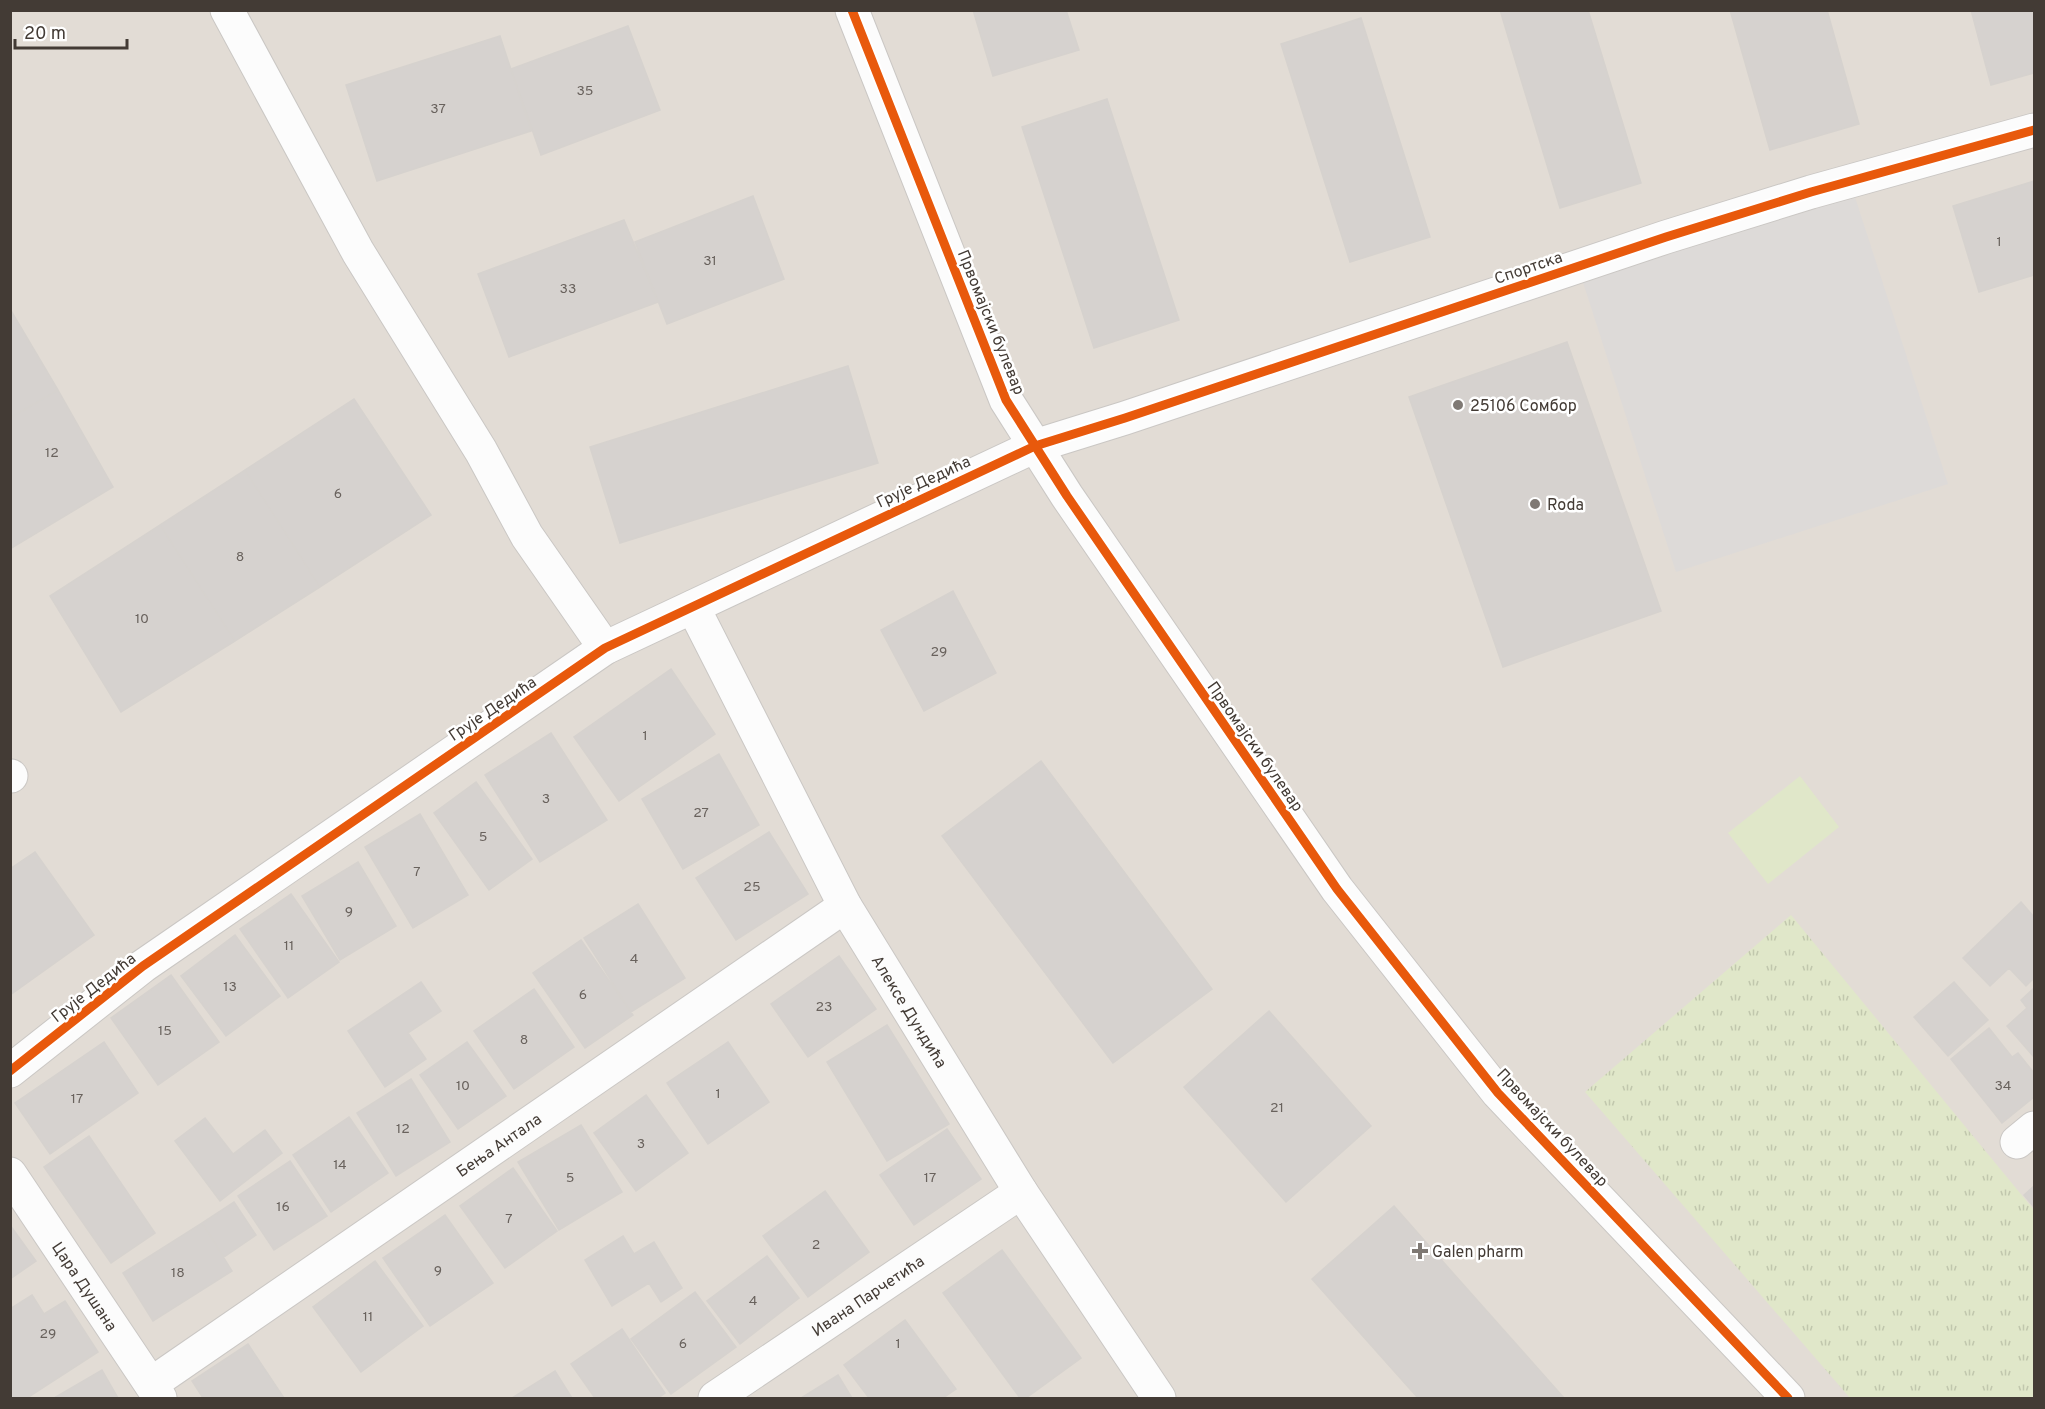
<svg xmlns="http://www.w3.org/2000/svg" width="2045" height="1409" font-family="Overpass,sans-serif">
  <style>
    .residential { fill: #e2dcd5 }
    .grass { fill: #e0e7c9 }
    .park { fill: url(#park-tufts) }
    .parking { fill: #dddad8 }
    .building { fill: #d6d2cf; stroke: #d6d2ce; stroke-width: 1.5 }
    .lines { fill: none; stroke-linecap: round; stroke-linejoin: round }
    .minor-casing { stroke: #cac7c4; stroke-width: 35 }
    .minor { stroke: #fcfcfc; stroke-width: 33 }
    .cycleway-casing { stroke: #fff; stroke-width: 13 }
    .cycleway { stroke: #e8590c; stroke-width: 9 }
    .poi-dot { fill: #7f7974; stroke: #fff; stroke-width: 2 }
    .labels { text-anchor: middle; stroke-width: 5; stroke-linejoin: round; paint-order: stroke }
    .number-label { font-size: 14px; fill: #69625d }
    .street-label { font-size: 16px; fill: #433b35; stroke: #fff }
    .poi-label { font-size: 16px; fill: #433b35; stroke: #fff; text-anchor: start }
  </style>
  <defs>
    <pattern id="park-tufts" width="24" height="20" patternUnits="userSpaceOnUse" patternTransform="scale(1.5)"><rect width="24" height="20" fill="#e0e7c9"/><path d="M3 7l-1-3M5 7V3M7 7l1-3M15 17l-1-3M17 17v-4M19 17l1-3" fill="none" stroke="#c1c7ad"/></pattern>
  </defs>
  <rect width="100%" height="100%" fill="#eeebe8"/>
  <path class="residential" d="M11,11H2034V1398H11Z"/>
  <path class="grass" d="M1800,776L1839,827L1768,884L1728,833Z"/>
  <path class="park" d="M1791,915L2034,1210V1398H1850L1585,1092Z"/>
  <path class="parking" d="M1852,188L1948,484L1676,572L1581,276Z"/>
  <path class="building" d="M973,10H1066L1079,50L993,76Z
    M1500,10H1588L1641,183L1560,208Z
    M1730,10H1827L1859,124L1770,150Z
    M1971,10H2034V73L1991,85Z
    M1361,18L1430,237L1350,262L1281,44Z
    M628,26L660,110L541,155L511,69Z
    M500,36L531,131L377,181L346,85Z
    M1107,99L1179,320L1094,348L1022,127Z
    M2034,181V275L1979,292L1953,206Z
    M753,196L784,279L667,324L635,242Z
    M624,220L658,302L509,357L478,274Z
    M10,309L58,390L10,418Z
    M1567,342L1661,611L1503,667L1409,397Z
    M848,366L878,463L620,543L590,447Z
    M58,390L113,487L10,549V418Z
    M354,399L431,515L320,587L245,470Z
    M245,470L320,587L235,641L160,525Z
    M160,525L235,641L121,712L50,596Z
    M953,591L996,673L924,711L881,630Z
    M671,669L715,734L619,801L574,737Z
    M551,733L607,820L540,862L485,775Z
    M719,754L759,825L683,869L642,799Z
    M1041,761L1212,989L1113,1063L942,836Z
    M476,782L532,859L489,890L434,813Z
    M420,814L468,895L413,928L365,847Z
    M769,832L808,894L736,940L696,878Z
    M35,852L94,935L10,995V869Z
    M358,862L396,926L340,960L302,896Z
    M291,894L339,962L288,998L240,929Z
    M2021,902L2034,917V978L2026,986L2009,968L1990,986L1963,958Z
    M638,904L685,978L631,1012L584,938Z
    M235,935L280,996L226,1036L181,976Z
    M581,940L633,1015L585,1048L533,973Z
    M839,956L876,1009L808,1057L771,1004Z
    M171,975L219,1042L158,1085L111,1018Z
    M421,982L441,1011L408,1033L426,1059L385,1087L348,1031Z
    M1954,982L1988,1020L1948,1056L1914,1017Z
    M2034,988V1057L2007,1026L2027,1008L2021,1000Z
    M534,989L574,1047L514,1089L474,1031Z
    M1269,1011L1371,1126L1286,1202L1184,1087Z
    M887,1025L949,1124L887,1161L827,1062Z
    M1989,1028L2012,1057L2018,1053L2034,1073V1097L2002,1123L1951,1059Z
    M104,1042L138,1093L50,1154L15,1103Z
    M467,1042L506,1096L458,1129L420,1075Z
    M728,1042L769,1102L708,1144L667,1083Z
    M411,1079L450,1142L396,1176L357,1113Z
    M646,1095L688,1153L636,1191L594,1133Z
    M349,1117L388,1173L331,1212L293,1155Z
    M205,1118L233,1154L265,1130L282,1153L220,1201L175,1141Z
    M581,1125L622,1192L559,1230L518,1162Z
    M947,1129L981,1179L914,1225L880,1175Z
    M89,1136L155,1233L111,1263L44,1167Z
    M290,1161L327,1216L274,1250L238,1196Z
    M513,1168L557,1231L505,1268L460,1206Z
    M2034,1186V1207L2024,1195Z
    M825,1191L869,1252L808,1297L763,1236Z
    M234,1202L256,1235L224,1257L202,1223Z
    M1394,1206L1453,1273L1564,1398H1418L1312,1279Z
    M445,1215L493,1283L430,1326L383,1258Z
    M202,1223L232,1271L153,1321L123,1273Z
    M10,1225L36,1261L10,1279Z
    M623,1236L634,1254L654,1242L682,1288L661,1302L649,1283L612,1306L585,1260Z
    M1002,1250L1081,1358L1026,1398H1020L943,1293Z
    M767,1256L799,1298L740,1344L707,1301Z
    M375,1261L423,1326L361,1372L313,1307Z
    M695,1292L736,1347L671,1394L631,1339Z
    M32,1295L44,1314L65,1301L98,1352L27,1398H10V1309Z
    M905,1320L956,1389L943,1398H869L844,1365Z
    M622,1329L665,1393L658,1398H595L571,1364Z
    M248,1344L284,1398H203L192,1381Z
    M102,1370L118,1398H54Z
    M555,1371L572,1398H512Z
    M838,1375L852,1398H801Z"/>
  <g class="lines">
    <g class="minor-casing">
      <g id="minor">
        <path d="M227,10L358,252L481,451L527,536L605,648"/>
        <path d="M852,10L1006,400L1067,496L1337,889L1498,1093L1788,1398"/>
        <path id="s1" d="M693,607L845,906L1021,1192L1159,1398"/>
        <path d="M10,776H11"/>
        <path d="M10,1071L143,966L605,648L1035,446L1125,418L1666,237L1811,192L2034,130"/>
        <path d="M2017,1142L2034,1128"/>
        <path id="s2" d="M10,1174L160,1398"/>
        <path id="s3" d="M151,1384L845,906"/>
        <path id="s4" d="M715,1398L1021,1192"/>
      </g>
    </g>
    <use href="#minor" class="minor"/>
    <g class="cycleway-casing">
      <path id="cycleway" d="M852,10L1006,400L1067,496L1337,889L1498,1093L1788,1398
        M10,1071L143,966L605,648L1035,446L1125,418L1666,237L1811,192L2034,130"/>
    </g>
    <use href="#cycleway" class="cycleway"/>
  </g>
  <g class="poi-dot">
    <circle cx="1458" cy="405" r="6"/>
    <circle cx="1535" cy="504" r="6"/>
    <path d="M1417 1242h6v6h6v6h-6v6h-6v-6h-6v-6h6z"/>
  </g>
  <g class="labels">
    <g class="number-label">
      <text x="585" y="95">35</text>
      <text x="438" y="113">37</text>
      <text x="1999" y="246">1</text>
      <text x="710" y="265">31</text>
      <text x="568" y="293">33</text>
      <text x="52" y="457">12</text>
      <text x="338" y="498">6</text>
      <text x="240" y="561">8</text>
      <text x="142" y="623">10</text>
      <text x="939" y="656">29</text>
      <text x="645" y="740">1</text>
      <text x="546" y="803">3</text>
      <text x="701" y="817">27</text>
      <text x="483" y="841">5</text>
      <text x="417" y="876">7</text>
      <text x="752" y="891">25</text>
      <text x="349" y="916">9</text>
      <text x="289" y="950">11</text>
      <text x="634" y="963">4</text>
      <text x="230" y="991">13</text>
      <text x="583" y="999">6</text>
      <text x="824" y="1011">23</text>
      <text x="165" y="1035">15</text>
      <text x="524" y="1044">8</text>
      <text x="463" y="1090">10</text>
      <text x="2003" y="1090">34</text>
      <text x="718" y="1098">1</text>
      <text x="77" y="1103">17</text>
      <text x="1277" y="1112">21</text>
      <text x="403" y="1133">12</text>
      <text x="641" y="1148">3</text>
      <text x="340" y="1169">14</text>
      <text x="570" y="1182">5</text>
      <text x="930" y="1182">17</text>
      <text x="283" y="1211">16</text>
      <text x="509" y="1223">7</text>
      <text x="816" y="1249">2</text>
      <text x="438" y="1275">9</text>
      <text x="178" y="1277">18</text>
      <text x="753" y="1305">4</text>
      <text x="368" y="1321">11</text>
      <text x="48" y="1338">29</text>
      <text x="683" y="1348">6</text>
      <text x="898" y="1348">1</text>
    </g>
    <g class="street-label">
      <text transform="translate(1528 267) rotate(-19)" y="6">Спортска</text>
      <text transform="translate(992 322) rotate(68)" y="6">Првомајски булевар</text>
      <text transform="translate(923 481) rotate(-25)" y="6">Грује Дедића</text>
      <text transform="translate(492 708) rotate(-34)" y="6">Грује Дедића</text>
      <text transform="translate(1256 746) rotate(55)" y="6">Првомајски булевар</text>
      <text transform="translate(93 987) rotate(-38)" y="6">Грује Дедића</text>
      <text dy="6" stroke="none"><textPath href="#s1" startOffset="459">Алексе Дундића</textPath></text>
      <text transform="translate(1553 1127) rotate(47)" y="6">Првомајски булевар</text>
      <text dy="6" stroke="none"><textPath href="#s3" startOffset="422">Бења Антала</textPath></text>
      <text dy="6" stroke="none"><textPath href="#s2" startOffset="135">Цара Душана</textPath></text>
      <text dy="6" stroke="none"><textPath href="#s4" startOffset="184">Ивана Парчетића</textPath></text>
    </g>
    <g class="poi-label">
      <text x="1470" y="411">25106 Сомбор</text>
      <text x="1547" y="510">Roda</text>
      <text x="1432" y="1257">Galen pharm</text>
    </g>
  </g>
  <rect width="2045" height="1409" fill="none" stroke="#433b35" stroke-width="24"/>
  <path d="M15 39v9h112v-9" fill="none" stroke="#433b35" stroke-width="3"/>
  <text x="24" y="39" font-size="18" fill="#433b35" stroke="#ffffff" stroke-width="4.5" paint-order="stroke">20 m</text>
</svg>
